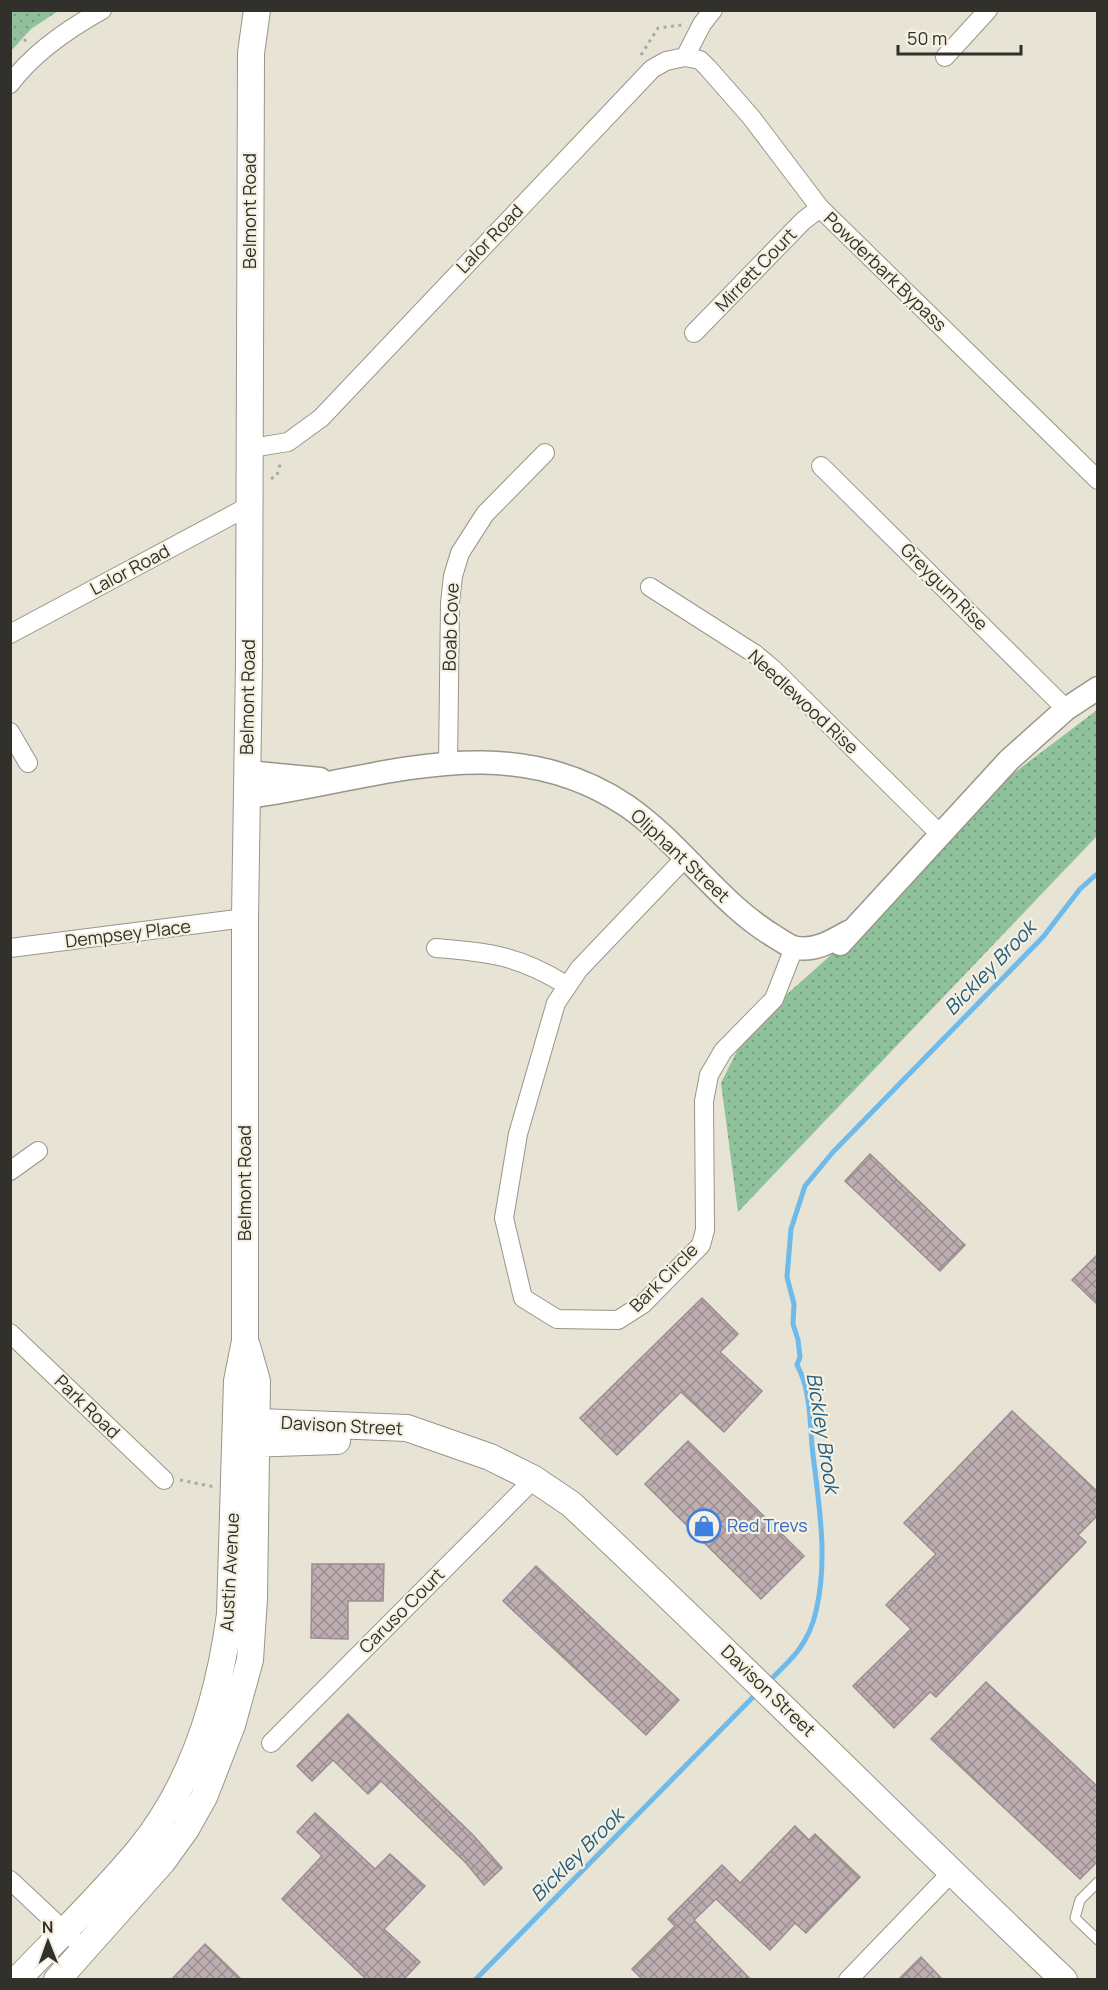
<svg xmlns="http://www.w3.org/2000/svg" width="1108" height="1990" font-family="Manrope,sans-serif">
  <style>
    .grass { fill: url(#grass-dots) }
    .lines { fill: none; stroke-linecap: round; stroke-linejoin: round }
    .stream { stroke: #6ebbeb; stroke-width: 5 }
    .building { fill: url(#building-cross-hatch); stroke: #9c8d92; stroke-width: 1.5 }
    .service-casing { stroke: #999689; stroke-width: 11 }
    .minor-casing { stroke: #999689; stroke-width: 20 }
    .tertiary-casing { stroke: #999689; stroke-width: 25 }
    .secondary-casing { stroke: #999689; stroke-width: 28 }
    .path { stroke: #adaa9e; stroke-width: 3; stroke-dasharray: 3 4.5; stroke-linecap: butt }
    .service { stroke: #fff; stroke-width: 9 }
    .minor { stroke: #fff; stroke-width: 18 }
    .tertiary { stroke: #fff; stroke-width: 22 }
    .secondary { stroke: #fff; stroke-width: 26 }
    .labels { text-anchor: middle; stroke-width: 4.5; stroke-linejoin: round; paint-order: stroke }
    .street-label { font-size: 18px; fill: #31302a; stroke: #f4f1e2 }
    .shop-label { font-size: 18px; fill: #366cbe; stroke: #f4f1e2; text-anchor: start }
    .water-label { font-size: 20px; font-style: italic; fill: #245d7e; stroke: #f4f1e2 }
  </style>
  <defs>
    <pattern id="grass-dots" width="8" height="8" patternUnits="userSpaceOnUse" patternTransform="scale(1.5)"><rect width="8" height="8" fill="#8fc19b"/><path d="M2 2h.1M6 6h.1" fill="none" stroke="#759d7f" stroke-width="1.8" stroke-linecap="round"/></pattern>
    <pattern id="building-cross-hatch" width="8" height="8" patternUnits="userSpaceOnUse" patternTransform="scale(1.5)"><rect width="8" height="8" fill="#beaeb2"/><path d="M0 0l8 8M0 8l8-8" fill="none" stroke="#9b8e91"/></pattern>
  </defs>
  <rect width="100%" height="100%" fill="#e7e3d5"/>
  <path class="grass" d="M11,10H58V11L31,29L11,51Z
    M1097,710V836L738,1212L721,1083L748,1029L896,897L1010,776Z"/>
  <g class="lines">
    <path class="stream" d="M768,1682C791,1660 809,1644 816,1611C829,1557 818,1500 812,1446C810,1420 810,1388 797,1365L800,1357L798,1340L793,1324L794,1304L787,1277L791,1229L805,1186L833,1152L1043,937L1080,889L1098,873
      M475,1980L757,1693"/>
  </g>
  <path class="building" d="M870,1154L965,1245L940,1271L845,1181Z
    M1098,1254V1305L1072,1280Z
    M702,1298L738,1334L720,1352L762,1391L724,1432L681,1392L617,1455L580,1418Z
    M1012,1411L1098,1492V1515L1078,1535L1086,1542L936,1697L930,1692L894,1728L853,1686L911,1629L886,1605L936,1554L904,1523Z
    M688,1441L804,1556L761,1599L645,1484Z
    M312,1564H384L383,1601H348V1639L311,1638Z
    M536,1566L679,1700L646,1735L503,1601Z
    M986,1682L1098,1787V1861L1080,1879L931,1739Z
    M348,1714L473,1835L502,1868L484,1885L466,1863L381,1781L368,1794L333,1760L312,1781L297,1766Z
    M315,1813L375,1869L390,1854L425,1886L384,1929L420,1962L403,1980H367L282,1899L322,1856L297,1832Z
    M795,1826L809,1840L815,1834L860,1877L806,1933L795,1923L770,1950L716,1899L694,1920L751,1980H643L632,1969L675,1926L668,1919L722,1865L740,1883Z
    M205,1944L242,1980H171Z
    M921,1957L943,1980H898Z"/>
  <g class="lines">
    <g class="service-casing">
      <path id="service" d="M1098,1882L1080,1900L1075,1918L1098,1940"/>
    </g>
    <g class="minor-casing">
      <path id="minor" d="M685,57L700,60L708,68L751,117L820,208L1098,480
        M945,57L988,10
        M10,84C33,53 68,29 102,10
        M694,333L803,221L820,208
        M251,448L288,442L321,418L652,69L666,61L685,57L702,24L713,10
        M821,466L1066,709
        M650,587L755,654L774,670L940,834
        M10,634L249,506
        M10,732L28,763
        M448,763L450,603L453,576L460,553L485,514L545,453
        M685,858L579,969L556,1003L518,1134L504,1218L523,1298L557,1319L618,1320L643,1304L701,1245L705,1230L704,1101L709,1075L723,1051L774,999L794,948
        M10,948L245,918
        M436,948C489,952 520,956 566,985
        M10,1171L38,1151
        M10,1333L164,1480
        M271,1743L534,1479
        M10,1880L72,1938
        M848,1980L951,1873"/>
    </g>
    <g class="tertiary-casing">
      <path id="tertiary" d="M247,772L320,779
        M248,797C377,780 506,724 627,806C682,844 719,904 777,938C783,942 790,947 797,948C816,951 832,941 848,932
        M840,944L1009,760L1066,709L1098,688"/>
    </g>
    <g class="secondary-casing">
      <path id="secondary" d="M236,1421L407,1428L490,1457L534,1479L571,1504C738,1660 898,1822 1064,1980
        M242,1444L337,1441
        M17,1980C58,1937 101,1896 139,1850C193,1784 219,1696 230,1614L237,1381L245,1341V918L249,662L251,53L257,10
        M57,1980L163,1861L186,1829L204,1797L232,1725L250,1660L254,1598L257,1381L247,1346"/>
    </g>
    <path class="path" d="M20,10V31L26,42
      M641,55L658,28L682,25
      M271,479L277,475L281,461
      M180,1480L215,1487"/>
    <use href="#service" class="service"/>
    <use href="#minor" class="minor"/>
    <use href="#tertiary" class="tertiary"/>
    <use href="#secondary" class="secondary"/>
  </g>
  <defs>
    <g id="shop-ring" transform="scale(1.725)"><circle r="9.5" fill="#f4f1e2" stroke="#3f7fe0" stroke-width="1.5"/><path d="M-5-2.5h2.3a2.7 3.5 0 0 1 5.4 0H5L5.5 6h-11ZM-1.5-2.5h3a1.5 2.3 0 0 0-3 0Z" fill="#3f7fe0"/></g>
  </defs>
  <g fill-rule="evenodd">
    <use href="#shop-ring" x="704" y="1526"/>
  </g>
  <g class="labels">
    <g class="street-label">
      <text transform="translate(250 211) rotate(-90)" y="6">Belmont Road</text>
      <text transform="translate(490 239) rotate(-46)" y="6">Lalor Road</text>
      <text transform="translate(756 270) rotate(-46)" y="6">Mirrett Court</text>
      <text transform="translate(885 272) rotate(44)" y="6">Powderbark Bypass</text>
      <text transform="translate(130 570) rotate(-28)" y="6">Lalor Road</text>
      <text transform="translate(944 587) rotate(45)" y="6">Greygum Rise</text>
      <text transform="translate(451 627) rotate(-88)" y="6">Boab Cove</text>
      <text transform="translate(248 697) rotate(-89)" y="6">Belmont Road</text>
      <text transform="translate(803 702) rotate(43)" y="6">Needlewood Rise</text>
      <text transform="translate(680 856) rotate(43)" y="6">Oliphant Street</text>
      <text transform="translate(128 934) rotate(-7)" y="6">Dempsey Place</text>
      <text transform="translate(245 1183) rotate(-90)" y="6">Belmont Road</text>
      <text transform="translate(664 1278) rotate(-45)" y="6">Bark Circle</text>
      <text transform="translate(87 1407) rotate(44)" y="6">Park Road</text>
      <text transform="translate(342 1426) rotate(3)" y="6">Davison Street</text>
      <text transform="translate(230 1572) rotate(-87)" y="6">Austin Avenue</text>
      <text transform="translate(402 1611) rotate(-45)" y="6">Caruso Court</text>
      <text transform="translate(768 1691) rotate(44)" y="6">Davison Street</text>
    </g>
    <g class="shop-label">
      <text x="727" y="1532">Red Trevs</text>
    </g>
    <g class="water-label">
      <text transform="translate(990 968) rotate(-46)" y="7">Bickley Brook</text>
      <text transform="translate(823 1433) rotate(81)" y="7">Bickley Brook</text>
      <text transform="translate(577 1855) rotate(-45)" y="7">Bickley Brook</text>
    </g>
  </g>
  <rect width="1108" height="1990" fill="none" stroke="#31302a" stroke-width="24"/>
  <g transform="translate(48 1942) rotate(359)" stroke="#f4f1e2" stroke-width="4.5" paint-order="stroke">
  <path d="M0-4.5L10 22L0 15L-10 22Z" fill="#31302a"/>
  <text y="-9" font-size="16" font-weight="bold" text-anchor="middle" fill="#31302a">N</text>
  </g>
  <path d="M898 45v9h123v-9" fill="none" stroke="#31302a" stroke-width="3"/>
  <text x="907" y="45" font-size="18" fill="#31302a" stroke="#f4f1e2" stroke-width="4.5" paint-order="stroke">50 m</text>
</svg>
